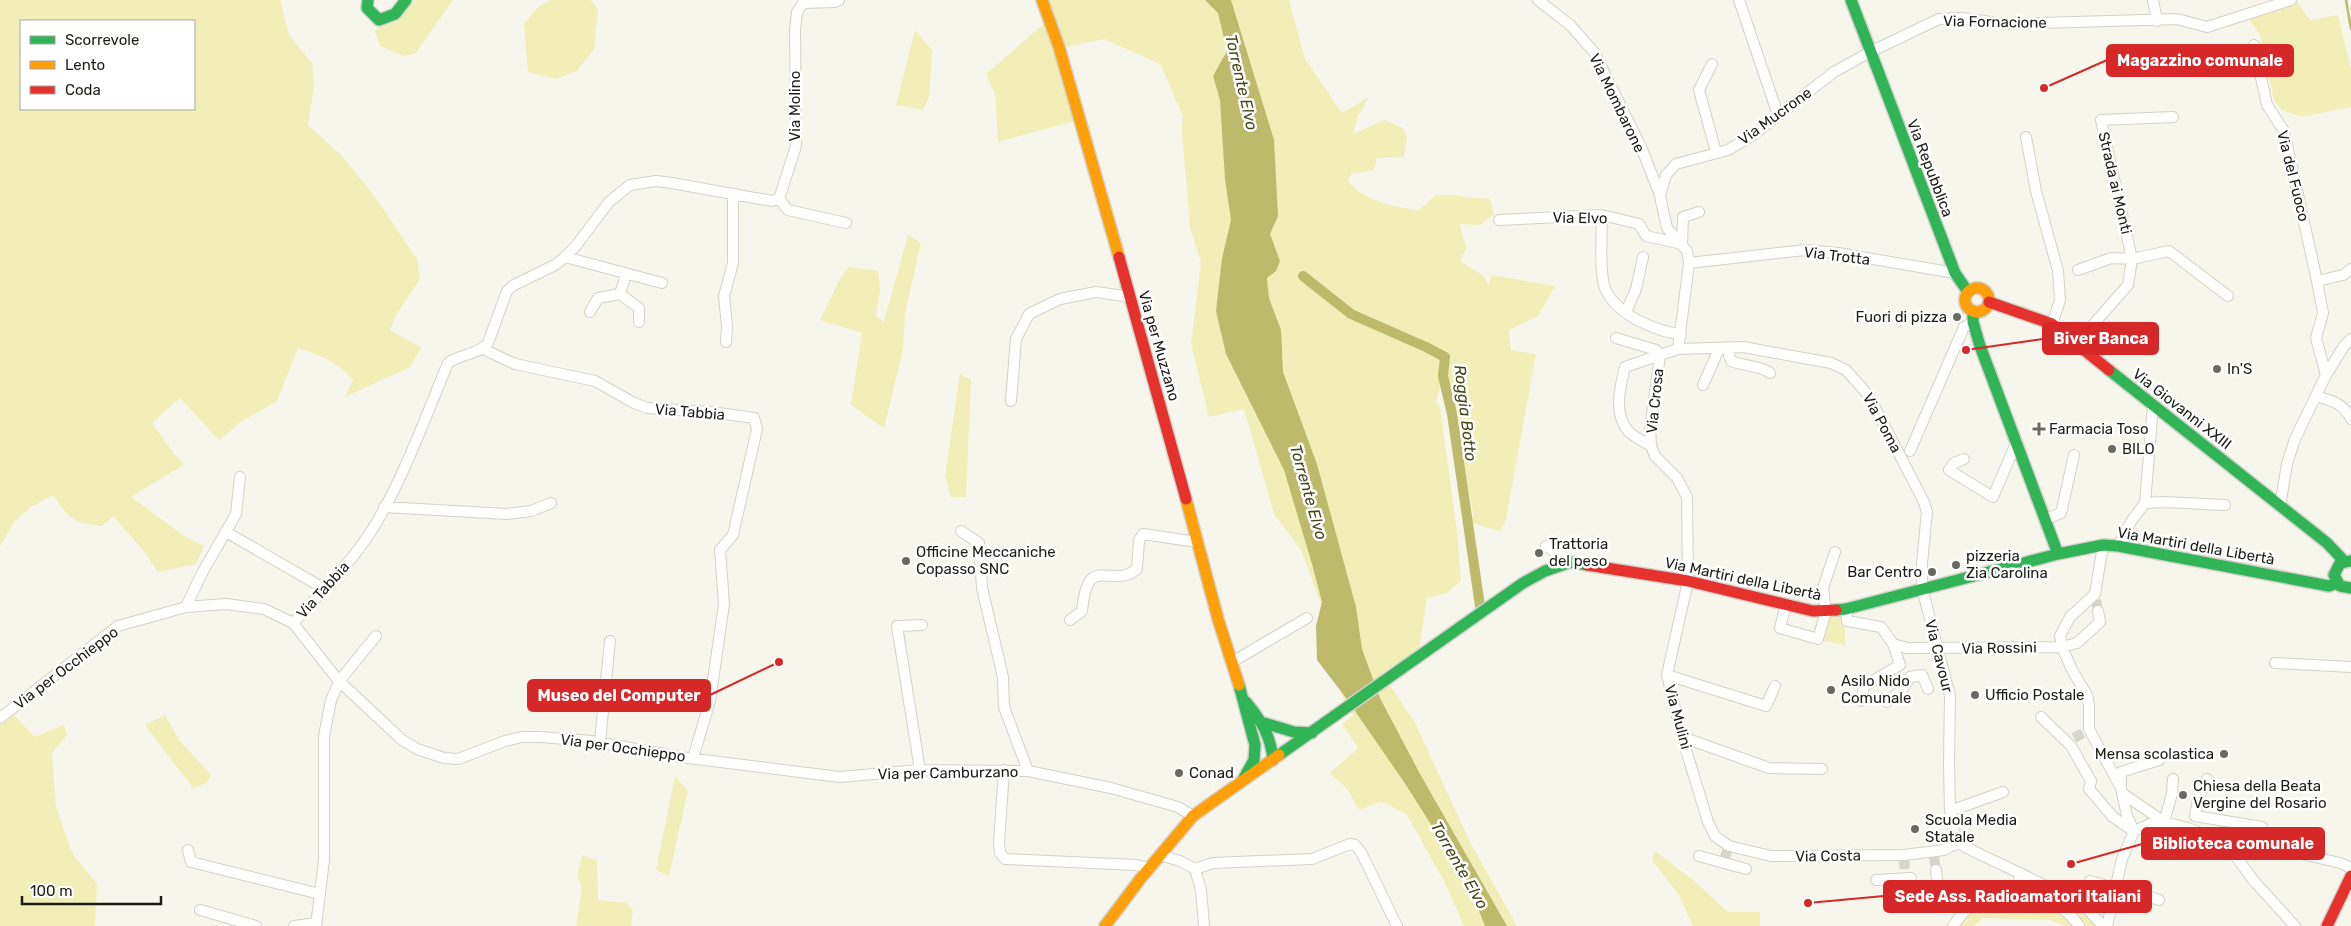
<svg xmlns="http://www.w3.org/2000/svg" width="2351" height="926" font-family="Rubik,sans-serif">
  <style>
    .green { fill: #f1efb7; fill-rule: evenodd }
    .water { fill: #beba6c }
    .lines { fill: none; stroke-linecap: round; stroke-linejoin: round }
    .stream { stroke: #beba6c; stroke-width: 2.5 }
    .canal { stroke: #beba6c; stroke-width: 10 }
    .street-tunnel { stroke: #d5d5cd; stroke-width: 10; stroke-dasharray: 10 5; stroke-linecap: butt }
    .street-casing { stroke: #d2d2cb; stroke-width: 12 }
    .fast-casing { stroke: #d2d2cb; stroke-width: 14 }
    .slow-casing { stroke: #d2d2cb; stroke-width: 14 }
    .jam-casing { stroke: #d2d2cb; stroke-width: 14 }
    .street { stroke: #fefefc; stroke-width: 10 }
    .fast { stroke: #30b455; stroke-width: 11 }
    .slow { stroke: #ff9f0a; stroke-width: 11 }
    .jam { stroke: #e5322d; stroke-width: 11 }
    .poi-dot { fill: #696962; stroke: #fff; stroke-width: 2 }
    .labels { text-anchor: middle; stroke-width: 5; stroke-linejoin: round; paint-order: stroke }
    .street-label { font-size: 15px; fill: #1d1d17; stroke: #fff }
    .poi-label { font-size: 15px; fill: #1d1d17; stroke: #fff; text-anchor: start }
    .water-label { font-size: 16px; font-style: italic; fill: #474519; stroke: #fff }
    .leader { fill: none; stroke: #d62828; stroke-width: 2 }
    .callout-dot { fill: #d62828; stroke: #fff; stroke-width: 2 }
    .callout { fill: #d62828; stroke: #d62828; stroke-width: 2 }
    .callout-label { font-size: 16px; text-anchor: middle; font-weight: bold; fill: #fff }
  </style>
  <rect width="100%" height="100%" fill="#f6f6ed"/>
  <path class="green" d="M0,0H280L289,35L312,63L314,86L308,125L341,155L373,194L417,259L420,279L396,315L390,330L421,348L410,367L345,397L353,380C339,363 319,354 298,348L277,401L241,422L219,440L180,398L152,423L175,455L185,464L131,497L184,536L204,546L196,564L158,572L143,550L113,516L102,526C73,523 70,519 53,495L31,507L15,521L0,546ZM194,21V109H21V21Z
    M415,0H453L416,53L404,56L380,46L375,32L378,27L394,23Z
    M550,0H590L598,9L594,49L577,71L555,79L528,72L524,24L538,7Z
    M1047,0H1289L1305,59L1342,113L1369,97L1358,116L1353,134L1384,120L1403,128L1407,137L1404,157L1377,158L1374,170L1351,174L1348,181C1365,202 1394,207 1419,210L1436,195C1442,196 1448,194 1453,195C1465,197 1477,198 1490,199L1494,214L1480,225L1460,224L1466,248L1460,261L1482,275L1489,285L1491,275L1555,286L1538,316L1509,330L1511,350L1536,354L1506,519L1500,531L1472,523L1473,513L1447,375L1446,356L1391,330L1390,332L1441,357L1443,376L1436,403L1440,407L1457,532L1461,581L1447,593L1428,598L1427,596L1419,651L1382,673L1415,723L1471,844L1517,926H1464L1445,883L1407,815L1387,804L1379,802L1359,810L1348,790L1330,773L1358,748L1342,724L1353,715L1343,699L1320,602L1310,573L1301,550L1274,514L1244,409L1209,417L1191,344L1201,263L1190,227L1182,132L1183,116L1160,64L1104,39L1066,47Z
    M2297,2L2310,20L2338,15L2351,69V107L2301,117L2282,110L2274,101L2260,35L2249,19Z
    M1046,22L1074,121L998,142L995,94L986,74Z
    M915,30L932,50L929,97L923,110L896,105Z
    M908,235L921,243L905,313L903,350L884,428L851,405L862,333L820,320L842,275L849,267L878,271L880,291L876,316L884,322Z
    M960,374L971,380L966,497H951L945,476Z
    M1845,615V645L1824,641L1830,617Z
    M14,715L35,737L64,725L67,735L52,753L56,807L72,853L97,884L95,926H0V725Z
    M165,715L179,740L211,775L207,783L193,788L145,725Z
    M675,776L688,791L669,876L656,870Z
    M1655,851L1694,881L1728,912H1760V926H1693L1679,895L1652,860Z
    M582,855L597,861L598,900L627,903L633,909L631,926H576L582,887L577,875Z
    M2024,892L2052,906L2076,926H2066L2049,920L1983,918L1974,926H1961C1971,902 2002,898 2024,892Z
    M2048,893L2083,909L2098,926H2083Z"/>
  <path class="water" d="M1205,0H1231L1274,140L1278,216L1270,234L1280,261L1276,271L1267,278L1269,298L1281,330L1283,372L1317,464L1356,607L1362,649L1380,698L1420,774L1507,926H1485L1468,883L1406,785L1346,698L1317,660L1316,626L1322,602L1312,564L1284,470L1226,354L1216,311L1222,258L1231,220L1225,179L1220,100L1213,76L1227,51L1218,13Z"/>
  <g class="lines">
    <path class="stream" d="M2346,0L2351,29"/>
    <path class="canal" d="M1303,276L1351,314L1426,347L1445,357L1443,376L1452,414L1480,606"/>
    <path class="street-tunnel" d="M2096,600L2098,611
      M2074,738L2085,732
      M1934,856L1936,870
      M1725,858L1728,848
      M1904,859L1905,873"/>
    <g class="street-casing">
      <path id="street" d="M1538,0L1570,25L1594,52L1641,147L1660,195
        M1739,0L1778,115
        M2153,0L2157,21
        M2254,45L2267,105L2284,131L2317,281
        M1712,64L1699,90L1716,152
        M2026,137L2036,191L2058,271L2060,300L2052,324
        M779,199L788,210L846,223
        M1602,215C1602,232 1599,274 1605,288C1616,315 1654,330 1681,335
        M1499,220L1602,215L1639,224L1646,236L1682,244
        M1682,244L1683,217L1699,212
        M565,257L662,283
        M1689,263L1805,250L1838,253L1955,273
        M2078,270L2111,258L2132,259L2169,251L2228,296
        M626,274L620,294L639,308V322
        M590,312L598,298L620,294
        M1626,312L1636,289L1643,257
        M1616,338L1656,350L1660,355
        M726,342L727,326L724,296L733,263V194
        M2077,343L2128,285L2132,259L2101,120L2173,117
        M1727,348L1731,361C1741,365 1764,367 1770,373
        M483,349L515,364L595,381L634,403L647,408L711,412L754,418L757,429L733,535L720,550L724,604L710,701L693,758
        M1678,349L1689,263L1687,251L1667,228L1660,196L1666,175L1676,164L1728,150L1753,135L1834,72L1870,52L1939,19L1963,18L2004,24L2177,19L2207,27L2291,0
        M2326,375L2344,346L2351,339
        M1703,385L1719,349
        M2316,396C2331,401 2344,403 2351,419
        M1011,401L1016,339L1029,314L1060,299L1096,292L1130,297
        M1651,446C1644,442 1634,437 1628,431C1613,413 1620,387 1625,367L1660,355
        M1910,451L1964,327L1973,322
        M1964,459L1954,463L1949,470L1993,497L2017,441
        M2145,503L2165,502L2225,505
        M2280,506L2287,464L2295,439L2326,375L2316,338L2323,313L2317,281L2343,275L2351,269
        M384,507L507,514L531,511L551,503
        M2046,519L2061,513L2074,455
        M961,531L979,543L982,588L1003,677L1004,707L1028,771
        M226,532L325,589
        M2103,545L2095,594L2070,617L2060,636L2062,647L2072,670L2087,695L2089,705V729L2121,788L2127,816L2134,831L2122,859L2107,926
        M1546,546L1571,562
        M2118,546L2132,520L2145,503L2153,405
        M1786,604L1780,628L1818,639L1826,611L1823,588L1835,552
        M186,607L202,573L236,514L240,477
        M1846,609L1847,621L1881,627L1893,644L1907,648L2062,647L2077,643L2100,622L2098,611
        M1070,620L1082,611C1088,550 1110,591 1137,569L1139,540L1143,534L1197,542
        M293,623C321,593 350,564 372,530C402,482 426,416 448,363C460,354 478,355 488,343L507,291L514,285L555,265L565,257L575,247L609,202L630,185L656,181L672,183L772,201L779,199L796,146L795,30L797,12L803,3L835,2L839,0
        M1232,662L1307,618
        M2275,663L2351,667
        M1667,675L1766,706L1775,686
        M1910,677L1922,675L1928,689
        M1861,701L1864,686L1900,665L1893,644
        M1887,702L1902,690L1910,677
        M2041,717L2071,746L2091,781L2089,789L2113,817L2133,831
        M0,718L118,626L186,607L226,604L264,609L293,623L338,680L401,739L417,749L444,758L458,759L505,741L522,737H540L592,741L680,757L839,777L920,770L1028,771L1111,788L1178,807L1193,816
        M1682,737L1769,768L1822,769
        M600,742L610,641
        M920,770L897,626L922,625
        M1004,770L999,843L1000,853L1005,859L1136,865L1149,868
        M2207,779L2198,800L2195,816L2262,827L2257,834L2222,832L2215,837
        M2121,787V772L2159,760
        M2122,793L2164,822
        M1950,811L2003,792
        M2164,822L2172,794L2173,779
        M2134,831L2150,824L2164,822L2188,828L2226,843L2294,852L2340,863L2351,868
        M1959,842L1944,850L1904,855L1771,856L1729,846L1715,836L1708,822L1682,737L1667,675L1688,581L1687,497L1677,478L1655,456L1651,446L1650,429L1660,355L1678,349L1743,347L1831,363L1846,370L1869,396L1924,502L1927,512L1922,563V588L1950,696L1949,764L1950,811L1954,832L1959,842L1965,847L2082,903L2103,926
        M2226,843L2254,881L2295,926
        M188,850L191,862L320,894
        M1160,855L1180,861L1195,869L1201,890L1204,926
        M1699,856L1746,869
        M1195,869L1213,863L1312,859L1350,844L1355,845L1361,852L1397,926
        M1936,870L1937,878
        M2020,873L2019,884C2039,893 2067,907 2079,926
        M1876,880L1911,878
        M2124,888L2159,900
        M2082,903L2090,881L2114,888
        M200,910L256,926
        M294,926L316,923
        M316,926L324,860V736L331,700L340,680L376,636
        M1953,926C1959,917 1972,902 1982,899C1998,894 2005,894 2019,884"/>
    </g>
    <g class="fast-casing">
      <path id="fast" d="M368,0L367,8L379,20L395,14L406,0
        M1851,0L1955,273L1968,292
        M1973,311V322L1980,346L2058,554
        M2109,370L2327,543L2344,561
        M2351,561L2340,563L2334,575L2340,586L2351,588
        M1836,610L1846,609L2058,554L2103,545L2118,546L2329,586L2337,583
        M1239,685L1255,745L1254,760L1244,778
        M1246,702C1261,720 1271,736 1273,760
        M1264,723L1294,732L1312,733
        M1279,755L1523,583L1545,571L1571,562L1587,565"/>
    </g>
    <g class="slow-casing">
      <path id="slow" d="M1042,0L1059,47L1119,257
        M1965 300a12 12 0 1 1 24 0a12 12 0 1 1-24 0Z
        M1186,499L1218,619L1239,685
        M1105,926L1141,878L1193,816L1279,755"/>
    </g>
    <g class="jam-casing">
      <path id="jam" d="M1119,257L1186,499
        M1989,302L2052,324L2109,370
        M1587,565L1688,581L1813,611L1836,610
        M2327,926L2351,876"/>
    </g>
    <use href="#street" class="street"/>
    <use href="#fast" class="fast"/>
    <use href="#slow" class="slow"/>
    <use href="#jam" class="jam"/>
  </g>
  <g class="poi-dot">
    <circle cx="1957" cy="317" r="5"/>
    <circle cx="2217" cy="369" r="5"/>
    <path d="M2036.5 421.5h5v5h5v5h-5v5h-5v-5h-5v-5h5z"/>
    <circle cx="2112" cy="449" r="5"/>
    <circle cx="1539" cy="553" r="5"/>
    <circle cx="906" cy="561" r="5"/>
    <circle cx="1956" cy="565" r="5"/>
    <circle cx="1932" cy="572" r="5"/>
    <circle cx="1831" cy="690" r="5"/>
    <circle cx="1975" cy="695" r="5"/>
    <circle cx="2224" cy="754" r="5"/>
    <circle cx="1179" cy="773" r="5"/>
    <circle cx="2183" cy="795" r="5"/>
    <circle cx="1915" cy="829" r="5"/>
  </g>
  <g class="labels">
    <g class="street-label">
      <text transform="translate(1995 22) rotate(1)" y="5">Via Fornacione</text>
      <text transform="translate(1617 103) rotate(64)" y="5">Via Mombarone</text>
      <text transform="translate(795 106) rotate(-90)" y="5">Via Molino</text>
      <text transform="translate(1775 116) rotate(-36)" y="5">Via Mucrone</text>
      <text transform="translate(1930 168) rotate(69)" y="5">Via Repubblica</text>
      <text transform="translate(2293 176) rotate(76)" y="5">Via del Fuoco</text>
      <text transform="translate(2115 183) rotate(77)" y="5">Strada ai Monti</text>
      <text transform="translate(1580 218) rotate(1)" y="5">Via Elvo</text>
      <text transform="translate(1837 256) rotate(7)" y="5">Via Trotta</text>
      <text transform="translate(1159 346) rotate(74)" y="5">Via per Muzzano</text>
      <text transform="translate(1655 401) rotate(-84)" y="5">Via Crosa</text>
      <text transform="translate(2182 409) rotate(38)" y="5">Via Giovanni XXIII</text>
      <text transform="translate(690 412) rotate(5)" y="5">Via Tabbia</text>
      <text transform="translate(1882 423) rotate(62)" y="5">Via Poma</text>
      <text transform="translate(2196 546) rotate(10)" y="5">Via Martiri della Libertà</text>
      <text transform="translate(1743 579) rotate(12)" y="5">Via Martiri della Libertà</text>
      <text transform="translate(323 590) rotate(-48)" y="5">Via Tabbia</text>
      <text transform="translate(1999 648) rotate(-1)" y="5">Via Rossini</text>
      <text transform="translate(1939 656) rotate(76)" y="5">Via Cavour</text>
      <text transform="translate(66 668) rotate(-37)" y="5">Via per Occhieppo</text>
      <text transform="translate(1678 717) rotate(75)" y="5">Via Mulini</text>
      <text transform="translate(623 748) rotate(8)" y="5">Via per Occhieppo</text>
      <text transform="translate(948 773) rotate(-1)" y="5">Via per Camburzano</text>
      <text transform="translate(1828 856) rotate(-1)" y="5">Via Costa</text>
    </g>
    <g class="poi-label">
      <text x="1947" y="322" text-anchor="end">Fuori di pizza</text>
      <text x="2227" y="374">In'S</text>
      <text x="2049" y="434">Farmacia Toso</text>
      <text x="2122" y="454">BILO</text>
      <text x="1549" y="549">Trattoria<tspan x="1549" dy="17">del peso</tspan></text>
      <text x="916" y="557">Officine Meccaniche<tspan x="916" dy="17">Copasso SNC</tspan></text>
      <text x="1966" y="561">pizzeria<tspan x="1966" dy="17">Zia Carolina</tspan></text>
      <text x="1922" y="577" text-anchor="end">Bar Centro</text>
      <text x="1841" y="686">Asilo Nido<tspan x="1841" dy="17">Comunale</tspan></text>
      <text x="1985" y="700">Ufficio Postale</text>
      <text x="2214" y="759" text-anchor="end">Mensa scolastica</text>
      <text x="1189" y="778">Conad</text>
      <text x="2193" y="791">Chiesa della Beata<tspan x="2193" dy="17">Vergine del Rosario</tspan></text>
      <text x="1925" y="825">Scuola Media<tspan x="1925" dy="17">Statale</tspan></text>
    </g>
    <g class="water-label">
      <text transform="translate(1242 82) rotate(77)" y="6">Torrente Elvo</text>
      <text transform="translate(1466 413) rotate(83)" y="6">Roggia Botto</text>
      <text transform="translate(1309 492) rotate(74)" y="6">Torrente Elvo</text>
      <text transform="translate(1460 865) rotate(60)" y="6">Torrente Elvo</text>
    </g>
  </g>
  <path class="leader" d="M2044 88L2107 60M1966 350L2043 339M779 662L710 695M2071 864L2142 844M1808 903L1884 896"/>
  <g class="callout-dot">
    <circle cx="2044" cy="88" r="5"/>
    <circle cx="1966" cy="350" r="5"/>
    <circle cx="779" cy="662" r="5"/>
    <circle cx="2071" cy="864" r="5"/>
    <circle cx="1808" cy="903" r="5"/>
  </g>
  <g class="callout">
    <rect x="2107" y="45" width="186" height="31" rx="5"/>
    <rect x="2043" y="323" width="115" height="31" rx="5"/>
    <rect x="528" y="680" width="182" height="31" rx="5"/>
    <rect x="2142" y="828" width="182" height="31" rx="5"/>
    <rect x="1884" y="881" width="267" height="31" rx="5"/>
  </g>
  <g class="callout-label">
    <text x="2200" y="66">Magazzino comunale</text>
    <text x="2101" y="344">Biver Banca</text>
    <text x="619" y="701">Museo del Computer</text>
    <text x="2233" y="849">Biblioteca comunale</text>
    <text x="2018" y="902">Sede Ass. Radioamatori Italiani</text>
  </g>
  <rect x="20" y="20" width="175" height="90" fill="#ffffff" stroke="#a5a5a2"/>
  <rect x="30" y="36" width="25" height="8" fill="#30b455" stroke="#a5a5a2"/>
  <text x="65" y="45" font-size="15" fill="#1d1d17">Scorrevole</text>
  <rect x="30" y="61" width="25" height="8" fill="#ff9f0a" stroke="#a5a5a2"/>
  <text x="65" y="70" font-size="15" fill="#1d1d17">Lento</text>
  <rect x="30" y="86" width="25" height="8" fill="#e5322d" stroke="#a5a5a2"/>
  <text x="65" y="95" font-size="15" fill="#1d1d17">Coda</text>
  <path d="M22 896v8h139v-8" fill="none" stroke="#1d1d17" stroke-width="2.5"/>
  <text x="30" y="896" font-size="15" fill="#1d1d17" stroke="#ffffff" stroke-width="4" paint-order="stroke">100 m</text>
</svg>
